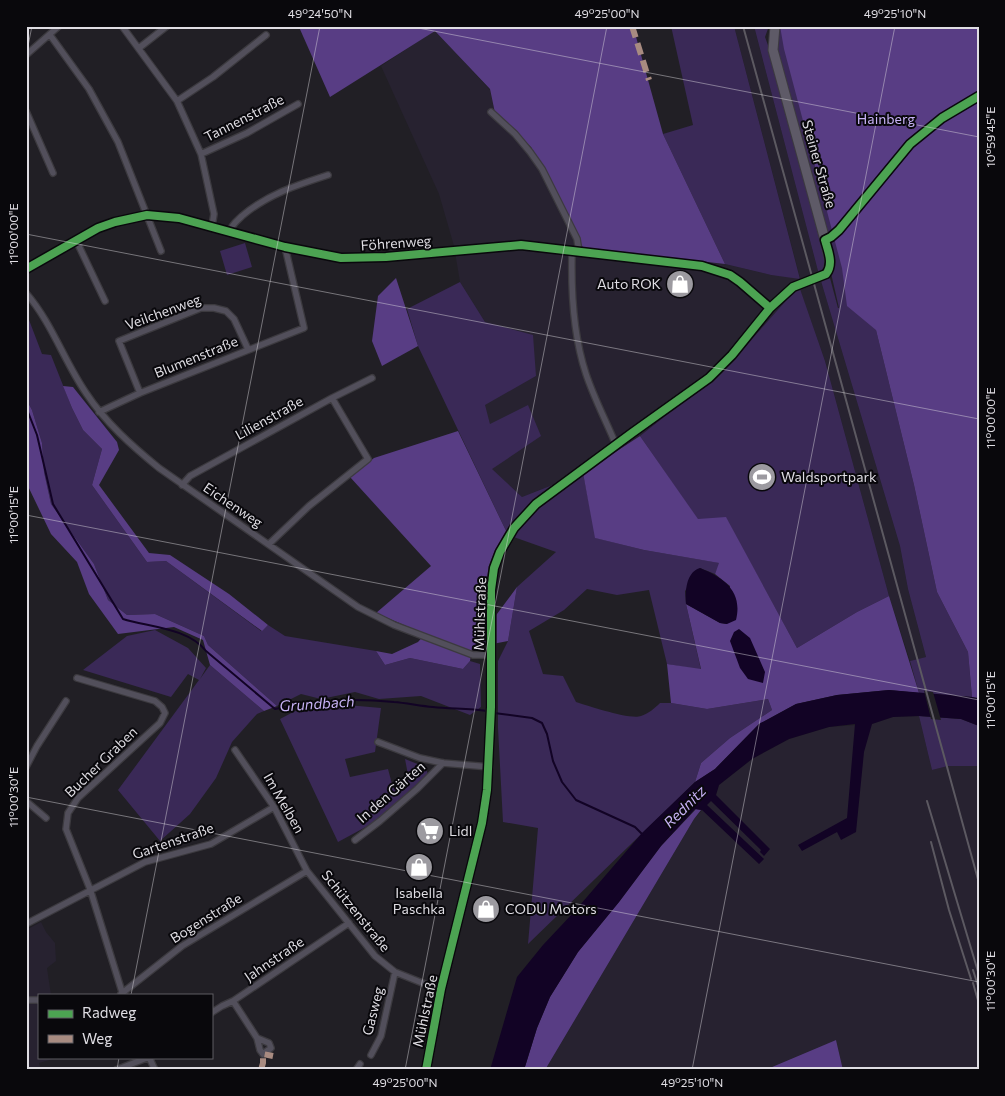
<svg xmlns="http://www.w3.org/2000/svg" width="1005" height="1096" font-family="Commissioner,sans-serif">
  <style>
    .built { fill: #272230 }
    .green { fill: #3a2957; fill-rule: evenodd }
    .forest { fill: #583d84 }
    .water { fill: #120325 }
    .pier { fill: #211f25 }
    .lines { fill: none; stroke-linecap: round; stroke-linejoin: round }
    .stream { stroke: #120325; stroke-width: 2 }
    .street-casing { stroke: #3c3a3f; stroke-width: 8 }
    .secondary-casing { stroke: #3c3a3f; stroke-width: 11 }
    .street { stroke: #524f5b; stroke-width: 5.5 }
    .secondary { stroke: #5e5a67; stroke-width: 9 }
    .rail { stroke: #5c5961; stroke-width: 2 }
    .quiet { stroke: #a88b81; stroke-width: 6; stroke-dasharray: 12 6; stroke-linecap: butt }
    .cycleway-casing { stroke: #09080c; stroke-width: 11 }
    .cycleway { stroke: #4ca352; stroke-width: 8 }
    .ticks { fill: none; stroke: #dfdde3; stroke-width: 1; stroke-opacity: 0.45 }
    .labels { text-anchor: middle; stroke-width: 4; stroke-linejoin: round; paint-order: stroke }
    .street-label { font-size: 14px; fill: #dfdde3; stroke: #09080c }
    .park-label { font-size: 14px; fill: #c7b2f5; stroke: #09080c }
    .poi-label { font-size: 14px; fill: #dfdde3; stroke: #09080c; text-anchor: start }
    .water-label { font-size: 15px; font-style: italic; fill: #c7b2f5; stroke: #09080c }
    .neatline { fill: none; stroke: #dfdde3; stroke-width: 2 }
    .ticks-label { font-size: 12px; text-anchor: middle; fill: #dfdde3 }
  </style>
  <rect width="100%" height="100%" fill="#211f25"/>
  <path class="built" d="M734,26H754L818,271L900,546L908,589L926,657L910,661L889,596L825,361L799,287L727,367L640,436L583,473L522,497L491,469L490,424L484,405L536,376L485,322L460,282L454,246L439,194L381,66L435,30L490,90L495,113L531,147L553,184L583,248L725,264L771,275L800,278Z
    M919,716L932,770L948,766H979V1070H843L836,1040L765,1070H545L694,819L716,795L719,785L752,759L789,739L829,727L872,724L893,717Z
    M41,922L46,932L55,943L56,961L47,968L51,995H39V1057H60L39,1063L41,1070H26V930Z"/>
  <path class="green" d="M671,26H734L800,279L771,275L725,264L663,134L693,125Z
    M754,26H769L765,37L769,48L776,26H979L876,330L914,485L937,592L968,652L972,697L919,693L910,661L926,657L908,589L900,546L818,271ZM782,98L822,234L839,308H838Z
    M245,243L252,267L227,275L220,251Z
    M460,282L485,322L533,335L536,376L485,405L490,424L528,405L541,436L492,469L522,497L583,473L596,538L644,550L720,563L715,574L700,568L685,591L686,604L701,670L667,664L649,590L617,595L587,589L564,610L529,631L543,674L563,676L576,702C589,706 630,720 641,716C648,714 655,708 660,703H671L707,709L768,699L772,710L730,738L701,763L695,782L528,944L538,828L503,822L498,728V661L508,641L517,587L556,552L508,535L418,346L407,309Z
    M799,286L825,361L889,596L857,612L797,648L726,518L698,520L640,436L727,367Z
    M26,312L42,354L51,355L72,408L83,430L102,449L92,485L147,562L166,561L261,631L268,625L285,636L376,651L385,665L410,658L463,669L470,661L480,664L481,707L470,715L421,696L379,699L355,692L321,699L301,694L277,706L208,645L204,636L155,614L127,615L108,600L94,564L51,504L44,472L42,443L32,410L26,399Z
    M155,630L188,648L206,668L200,679L210,665L264,711L257,714L232,742L216,778L190,814L160,841L118,790L199,680L188,674L171,697L83,670L127,636Z
    M347,705L381,708L375,752L345,759L350,777L388,769L392,784L409,780L405,759L425,767L428,774L375,822L338,842L280,719L299,709L318,710Z
    M919,716L961,719L979,726V766H948L932,770Z"/>
  <path class="forest" d="M633,26L663,134L725,264L583,248L553,184L531,147L495,113L490,89L435,31L330,97L299,27Z
    M780,26H979V698L972,697L968,652L937,592L914,485L876,330L847,306L842,268L784,49Z
    M396,278L418,346L382,366L372,341L378,296Z
    M63,386L73,387L117,442L119,450L99,485L149,553L170,555L229,594L268,625L262,631L166,561L147,562L92,485L102,449L83,430L72,408Z
    M26,399L32,410L42,443L44,472L51,504L94,564L108,600L127,615L155,614L204,636L208,645L277,706L264,711L210,665L203,640L174,627L118,634L89,594L77,562L51,534L26,482Z
    M458,431L508,535L492,588L494,618L517,587L508,641L472,648L470,661L463,669L410,658L385,665L376,651L392,654L418,642L425,634L376,613L431,566L350,477L374,458Z
    M640,436L698,519L726,517L797,648L857,612L889,596L919,693L889,690L837,695L796,704L759,724L715,769L695,782L701,763L730,738L772,710L768,699L707,709L671,703L667,664L701,669L686,604L720,623L727,624L730,586L715,574L719,563L644,550L595,538L583,473Z
    M696,809L701,810L694,819L545,1070H524L537,1028L550,997L578,952L619,902L661,846Z
    M836,1040L843,1070H765Z"/>
  <path class="water" d="M700,568C724,578 743,591 736,620L727,624L720,623L686,604C685,592 686,572 700,568Z
    M739,629L750,638L765,672L763,683L748,679L740,668L730,641L734,632Z
    M889,690L972,697L979,699V726L961,719L919,716L893,717L872,724L864,752L856,832L841,840L837,832L802,851L798,845L847,818L855,724L829,727L789,739L752,759L719,785L716,795L770,849L764,856L760,852L761,850L711,801L707,805L764,859L759,864L702,810L695,809L661,846L619,902L578,952L550,997L537,1028L524,1070H490L517,977L543,945L574,912L642,833L695,782L715,769L759,724L796,704L837,695Z"/>
  <path class="pier" d="M924,691L933,692L941,720L931,719Z"/>
  <g class="lines">
    <path class="stream" d="M26,407L37,435L53,504L123,619C149,627 188,628 206,651L275,709C313,700 355,698 394,702C407,703 420,706 433,707C451,709 469,708 487,711
      M494,713L532,718L542,723L547,734L553,761L562,782L576,800L635,827L643,835"/>
    <g class="street-casing">
      <path id="street" d="M122,26L177,101L201,154L214,214L212,226
        M50,35L89,89L118,142L161,251
        M139,48L167,26
        M26,55L59,26
        M177,101L213,77L266,35
        M26,111L53,173
        M491,112L515,134L530,152L542,169L577,239L579,252
        M201,154L247,133L298,104
        M230,231C232,224 237,221 242,216C268,194 297,185 328,175
        M76,240L105,301
        M572,252C571,292 573,335 586,374C594,398 606,421 616,445
        M26,269L98,228L115,222L147,215L179,218L285,247L341,258L386,257L521,245L702,266L730,275L740,282L770,308
        M26,293C52,323 64,361 86,393C105,422 132,446 159,468L358,607L394,625L473,655H491
        M140,393L119,341L201,308H214L226,311L234,319L248,349
        M99,412L140,393L304,328L285,247
        M182,485L190,476L332,398L372,378
        M269,544L309,506L368,459L332,398
        M77,678L155,701L162,707L165,713L160,723L78,798L68,813L66,829L90,889L123,995
        M378,742L420,758L443,763L490,767
        M235,750L274,807L307,871L375,956L395,972L430,986L441,989
        M26,767L37,746L66,701
        M26,801L46,818
        M355,840L380,821L417,789L443,763
        M26,924L145,862L211,844L274,807
        M121,994L182,946L307,871
        M26,1000H39
        M233,1001L257,1038L260,1050L263,1054L271,1048L269,1043L257,1038
        M211,1013L222,1006L233,1001L349,923
        M371,1055L381,1036L395,972
        M149,1057L155,1070
        M116,1070L149,1057
        M356,1070L360,1064"/>
    </g>
    <g class="secondary-casing">
      <path id="secondary" d="M426,1070L441,989L482,823L487,790L491,707V590L494,568L500,552L514,528L536,504L632,433L709,378L732,355L770,308L793,287L826,274L828,271L830,262L825,240L773,50L775,26"/>
    </g>
    <use href="#street" class="street"/>
    <use href="#secondary" class="secondary"/>
    <path class="rail" d="M743,26L979,883
      M927,801L979,975
      M931,842L949,910L971,979
      M973,970L979,989
      M973,983L979,1004"/>
    <path class="quiet" d="M632,26L649,80
      M261,1070L263,1063V1054L273,1056"/>
    <g class="cycleway-casing">
      <path id="cycleway" d="M26,269L98,228L115,222L147,215L179,218L285,247L341,258L386,257L521,245L702,266L730,275L740,282L770,308
        M426,1070L441,989L482,823L487,790L491,707V590L494,568L500,552L514,528L536,504L632,433L709,378L732,355L770,308L793,287L826,274C834,264 828,251 825,240L831,237L839,230L910,144L942,118L979,96"/>
    </g>
    <use href="#cycleway" class="cycleway"/>
  </g>
  <path class="ticks" d="M408,26L979,137M26,56L32,26M26,234L979,419M26,515L979,700M26,797L979,982M131,995L320,26M117,1070L119,1057M405,1070L607,26M692,1070L895,26"/>
  <defs>
    <g id="shop-disc" transform="scale(1.4375)"><circle r="9.5" fill="#9c9aa0" stroke="#09080c"/><path d="M-5-2.5h2.3a2.7 3.5 0 0 1 5.4 0H5L5.5 6h-11ZM-1.5-2.5h3a1.5 2.3 0 0 0-3 0Z" fill="#fff"/></g>
    <g id="stadium-disc" transform="scale(1.4375)"><circle r="9.5" fill="#9c9aa0" stroke="#09080c"/><path d="M0-5a6.5 5 0 1 0 0 10a6.5 5 0 1 0 0-10ZM-3.5-1.8h7v3.6h-7Z" fill="#fff"/></g>
    <g id="supermarket-disc" transform="scale(1.4375)"><circle r="9.5" fill="#9c9aa0" stroke="#09080c"/><path d="M-6-5.5h2.5l.6 2H6L4.5 2H-2.5L-4.4-4H-6ZM-1.5 3.2a1.3 1.3 0 1 0 .1 0ZM3 3.2a1.3 1.3 0 1 0 .1 0Z" fill="#fff"/></g>
  </defs>
  <g fill-rule="evenodd">
    <use href="#shop-disc" x="680" y="284"/>
    <use href="#stadium-disc" x="762" y="477"/>
    <use href="#supermarket-disc" x="430" y="831"/>
    <use href="#shop-disc" x="419" y="867"/>
    <use href="#shop-disc" x="486" y="909"/>
  </g>
  <g class="labels">
    <g class="street-label">
      <text transform="translate(244 118) rotate(-27)" y="5">Tannenstraße</text>
      <text transform="translate(819 164) rotate(74)" y="5">Steiner Straße</text>
      <text transform="translate(396 243) rotate(-4)" y="5">Föhrenweg</text>
      <text transform="translate(163 312) rotate(-20)" y="5">Veilchenweg</text>
      <text transform="translate(196 357) rotate(-22)" y="5">Blumenstraße</text>
      <text transform="translate(269 418) rotate(-29)" y="5">Lilienstraße</text>
      <text transform="translate(233 505) rotate(34)" y="5">Eichenweg</text>
      <text transform="translate(480 614) rotate(-88)" y="5">Mühlstraße</text>
      <text transform="translate(101 762) rotate(-44)" y="5">Bucher Graben</text>
      <text transform="translate(391 792) rotate(-41)" y="5">In den Gärten</text>
      <text transform="translate(284 803) rotate(60)" y="5">Im Melben</text>
      <text transform="translate(173 841) rotate(-19)" y="5">Gartenstraße</text>
      <text transform="translate(356 911) rotate(51)" y="5">Schützenstraße</text>
      <text transform="translate(206 918) rotate(-32)" y="5">Bogenstraße</text>
      <text transform="translate(274 959) rotate(-34)" y="5">Jahnstraße</text>
      <text transform="translate(373 1011) rotate(-76)" y="5">Gasweg</text>
      <text transform="translate(425 1011) rotate(-78)" y="5">Mühlstraße</text>
    </g>
    <g class="park-label">
      <text x="886" y="124">Hainberg</text>
    </g>
    <g class="poi-label">
      <text x="661" y="289" text-anchor="end">Auto ROK</text>
      <text x="781" y="482">Waldsportpark</text>
      <text x="449" y="836">Lidl</text>
      <text x="419" y="898" text-anchor="middle">Isabella<tspan x="419" dy="16">Paschka</tspan></text>
      <text x="505" y="914">CODU Motors</text>
    </g>
    <g class="water-label">
      <text transform="translate(317 704) rotate(-4)" y="5">Grundbach</text>
      <text transform="translate(685 807) rotate(-45)" y="5">Rednitz</text>
    </g>
  </g>
  <rect width="1005" height="1096" fill="none" stroke="#09080c" stroke-width="55"/>
  <rect x="38" y="994" width="175" height="65" fill="#09080c" stroke="#5f5d62"/>
  <rect x="48" y="1010" width="25" height="8" fill="#4ca352" stroke="#5f5d62"/>
  <text x="82" y="1018" font-size="15" fill="#dfdde3">Radweg</text>
  <rect x="48" y="1035" width="25" height="8" fill="#a88b81" stroke="#5f5d62"/>
  <text x="82" y="1044" font-size="15" fill="#dfdde3">Weg</text>
  <rect x="28" y="28" width="950" height="1040" class="neatline"/>
  <g class="ticks-label">
    <text x="320" y="18">49°24'50"N</text>
    <text x="607" y="18">49°25'00"N</text>
    <text x="895" y="18">49°25'10"N</text>
    <text transform="translate(991 137) rotate(-90)" y="4">10°59'45"E</text>
    <text transform="translate(14 234) rotate(-90)" y="4">11°00'00"E</text>
    <text transform="translate(991 418) rotate(-90)" y="4">11°00'00"E</text>
    <text transform="translate(14 515) rotate(-90)" y="4">11°00'15"E</text>
    <text transform="translate(991 700) rotate(-90)" y="4">11°00'15"E</text>
    <text transform="translate(14 797) rotate(-90)" y="4">11°00'30"E</text>
    <text transform="translate(991 981) rotate(-90)" y="4">11°00'30"E</text>
    <text x="405" y="1087">49°25'00"N</text>
    <text x="692" y="1087">49°25'10"N</text>
  </g>
</svg>
